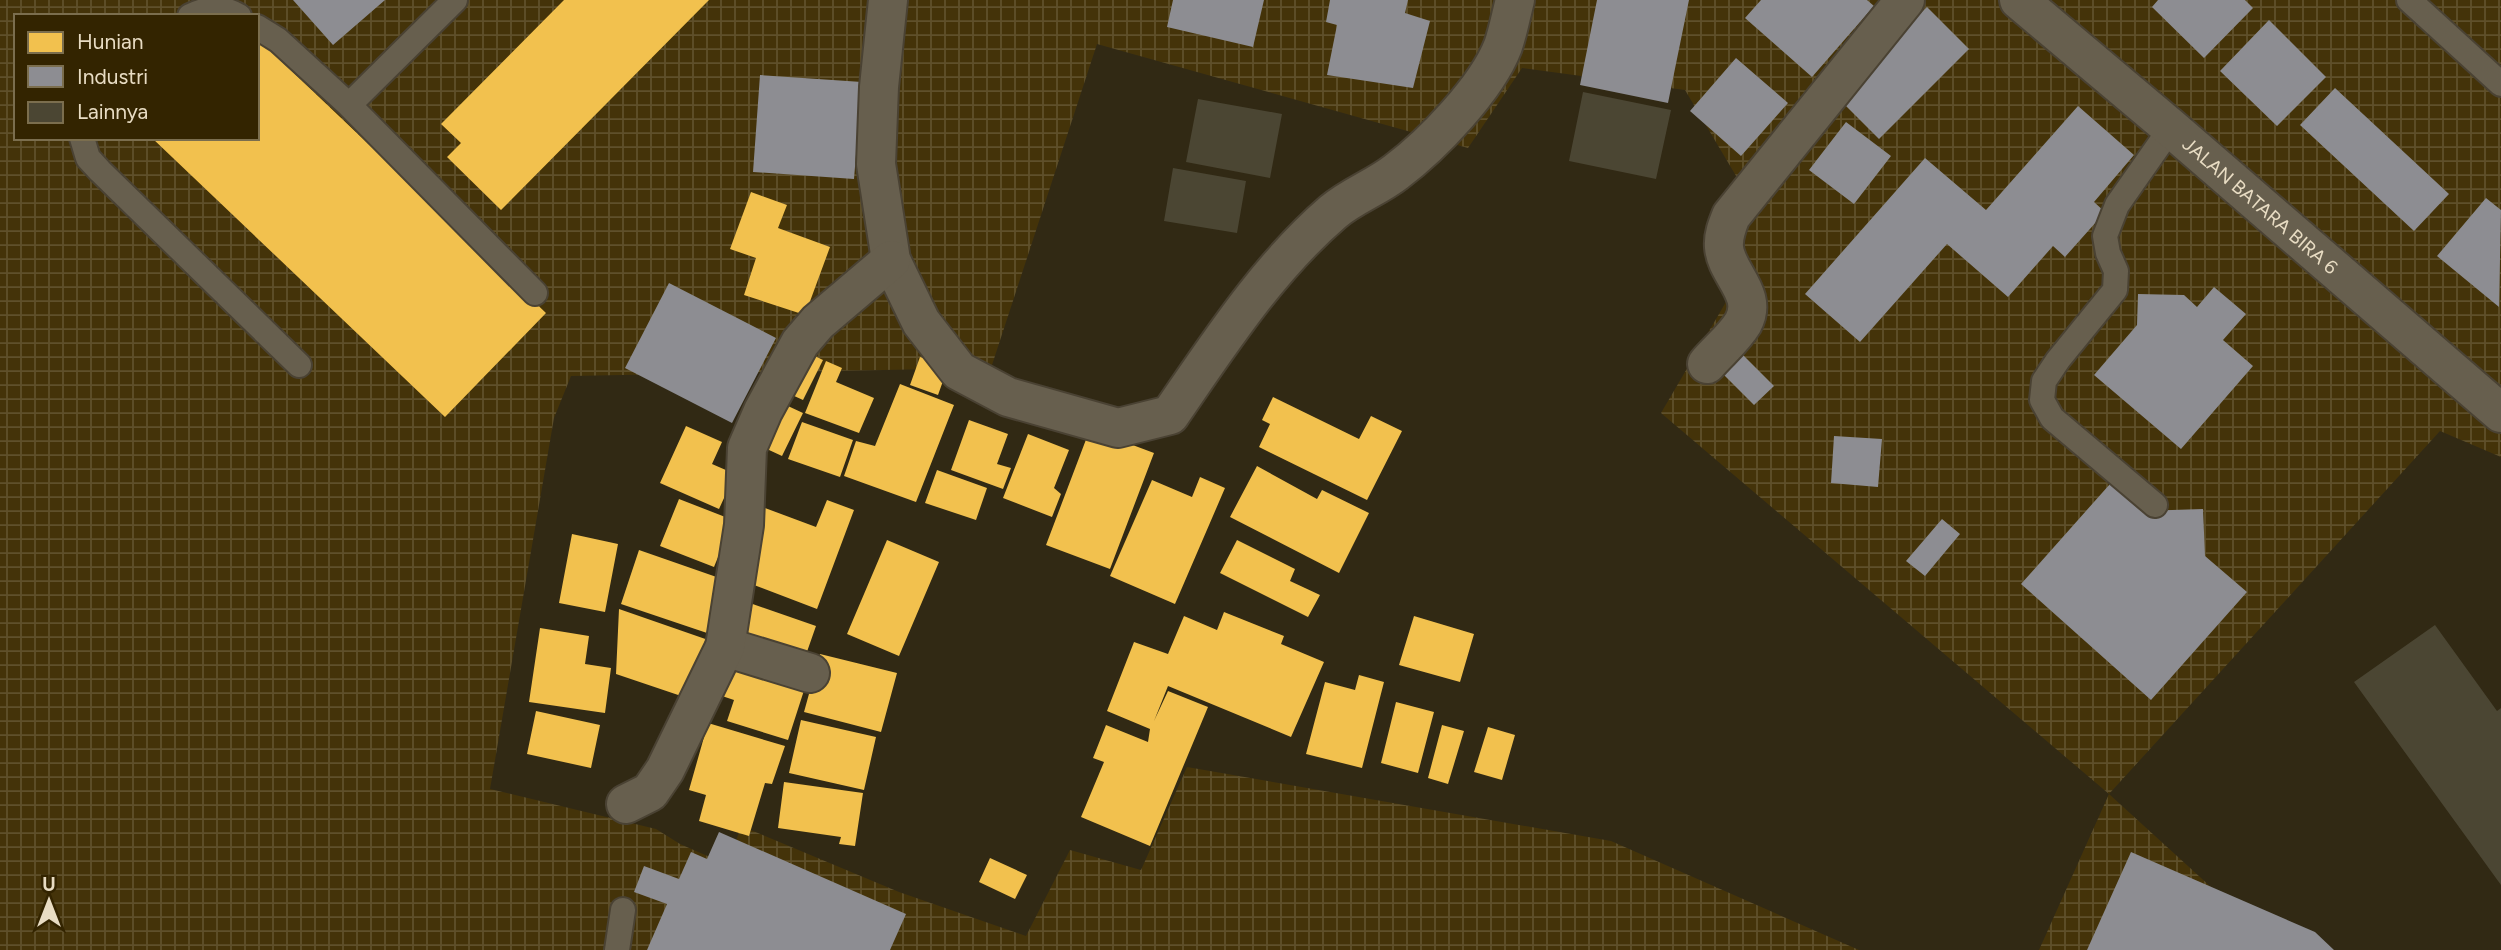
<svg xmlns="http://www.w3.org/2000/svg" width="2501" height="950" font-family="Figtree,sans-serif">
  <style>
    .industrial { fill: url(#industrial-grid); fill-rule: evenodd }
    .homes { fill: #f2c14e }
    .industry { fill: #8d8d92 }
    .building { fill: #4b4633 }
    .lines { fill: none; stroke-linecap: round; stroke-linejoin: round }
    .lane-casing { stroke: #4a4233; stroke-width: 28 }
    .street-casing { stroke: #4a4233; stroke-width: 42 }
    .lane { stroke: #675f4e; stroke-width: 24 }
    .street { stroke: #675f4e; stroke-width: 38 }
    .labels { text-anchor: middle; stroke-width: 7; stroke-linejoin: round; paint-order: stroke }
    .street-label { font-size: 19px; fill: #e8dcc3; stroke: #332400 }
  </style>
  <defs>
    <pattern id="industrial-grid" width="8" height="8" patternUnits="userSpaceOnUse" patternTransform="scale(1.75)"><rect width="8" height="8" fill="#443309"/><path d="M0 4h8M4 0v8" fill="none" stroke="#5f502b"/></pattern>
  </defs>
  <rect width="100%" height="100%" fill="#312914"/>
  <path class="industrial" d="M0,0H2501V457L2440,431L2109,794L2280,950H2039L2109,794L1661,413L1733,290L1707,266L1745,191L1685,90L1522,68L1468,148L1097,44L991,368L571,376L554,418L490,789L656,829L680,844L728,865L741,826L899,892L1026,936L1070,850L1141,870L1187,767L1611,841L1859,950H0ZM16,16H257V138H16Z"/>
  <path class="homes" d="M564,0H709L501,210L447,157L461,143L441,124Z
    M257,38L546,313L445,417L152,138H257Z
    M751,192L787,205L778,228L830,247L805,315L744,295L756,258L730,249Z
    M800,349L823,360L803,400L781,390Z
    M920,357L948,367L938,395L910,385Z
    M826,361L842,368L836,382L874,398L859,433L805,413Z
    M900,384L954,405L916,502L844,476L856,441L875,446Z
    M1273,397L1359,439L1371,416L1402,431L1367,500L1259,447L1270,424L1262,420Z
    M775,400L803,413L782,456L754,443Z
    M969,420L1008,434L997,464L1011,468L1003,489L951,470Z
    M802,422L853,440L840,477L788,459Z
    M686,426L722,442L712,464L735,474L719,509L660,483Z
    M1090,429L1154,453L1110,569L1046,545Z
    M1028,434L1069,450L1054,488L1061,494L1052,517L1003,498Z
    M1257,466L1317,499L1322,490L1369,513L1339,573L1230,517Z
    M937,470L987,488L976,520L925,503Z
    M1200,477L1225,488L1175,604L1110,576L1152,480L1192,497Z
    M679,499L733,520L714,567L660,546Z
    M827,500L854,510L817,609L738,579L765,508L816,527Z
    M572,534L618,544L605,612L559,603Z
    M887,540L939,562L899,656L847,634Z
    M1237,540L1295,569L1290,581L1320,595L1308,617L1220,573Z
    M639,550L728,581L710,634L621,604Z
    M744,601L816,626L802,666L729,641Z
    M619,609L714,642L693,700L616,674Z
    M1224,612L1284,636L1281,644L1324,662L1291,737L1168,686L1154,721L1168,691L1208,707L1150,846L1081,817L1104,762L1093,758L1106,725L1148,742L1150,729L1107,711L1134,642L1168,654L1184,616L1217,630Z
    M1414,616L1474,634L1460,682L1399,665Z
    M540,628L589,636L585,664L611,668L605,713L529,702Z
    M726,652L808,678L788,740L727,721L734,700L713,693Z
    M820,654L897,673L881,732L804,712Z
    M1359,675L1384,682L1362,768L1306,754L1325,682L1355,690Z
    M1396,702L1434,712L1418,773L1381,763Z
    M536,711L600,725L591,768L527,754Z
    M801,720L876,737L864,790L789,773Z
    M708,723L785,746L772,784L765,783L749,836L699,821L706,795L689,790Z
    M1442,725L1464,731L1448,784L1428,778Z
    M1488,727L1515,735L1502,780L1474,772Z
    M784,782L863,793L855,846L839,844L841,837L778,828Z
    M990,858L1027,875L1015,899L979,882Z"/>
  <path class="industry" d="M293,0H385L333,45Z
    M1173,0H1264L1253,47L1167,27Z
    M1330,0H1408L1405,13L1430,21L1413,88L1327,75L1337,25L1326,22Z
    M1597,0H1689L1668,103L1580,85Z
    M1761,0H1867L1874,6L1812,77L1745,18Z
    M2158,0H2245L2253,8L2204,58L2152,7Z
    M1927,7L1969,49L1879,139L1836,96Z
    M2269,20L2326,77L2277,126L2220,71Z
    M1736,58L1788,103L1741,156L1690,111Z
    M760,75L862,82L854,179L753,172Z
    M2335,88L2449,194L2414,231L2300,125Z
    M2078,106L2134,155L2094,202L2105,212L2065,257L2053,246L2008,297L1947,244L1860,342L1805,294L1925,158L1986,210Z
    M1846,122L1891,156L1854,204L1809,170Z
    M2486,198L2501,210L2499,307L2437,256Z
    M669,283L776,338L732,423L625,368Z
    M2214,287L2246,314L2223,340L2253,366L2181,449L2094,375L2137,325L2138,294L2184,295L2197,307Z
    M1740,352L1774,386L1754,405L1720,371Z
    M1834,436L1882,439L1878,487L1831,483Z
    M2110,484L2141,511L2203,509L2205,556L2247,592L2151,700L2021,584Z
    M1942,519L1960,534L1925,576L1906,561Z
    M719,832L906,914L890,950H647L667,904L634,892L644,866L679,879L691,852L707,859Z
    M2131,852L2315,932L2334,950H2087Z"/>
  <path class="building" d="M1583,92L1671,110L1656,179L1569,161Z
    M1198,99L1282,114L1270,178L1186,162Z
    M1173,168L1246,181L1237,233L1164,221Z
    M2435,625L2497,711L2501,708V885L2354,682Z"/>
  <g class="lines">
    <g class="lane-casing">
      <path id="lane" d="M2409,0L2501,84
        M190,16C207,8 222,6 239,16
        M257,27L278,40L349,105L535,293
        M349,105L455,0
        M82,138L88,158L100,171L299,365
        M2155,505L2052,418L2042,400L2044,381L2058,360L2115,290L2116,271L2108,253L2105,236L2117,205L2171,128
        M617,950L623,910"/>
    </g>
    <g class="street-casing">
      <g id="street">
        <path d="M888,0L879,87L876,164L891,260L921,322L959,371L1008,397L1118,428L1170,415C1219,344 1267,269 1333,212C1352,196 1377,187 1396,172C1432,145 1487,88 1503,46C1508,32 1511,15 1515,0"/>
        <path id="s1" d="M2019,0L2171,128L2501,413"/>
        <path d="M1707,364C1718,351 1734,338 1743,323C1759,294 1726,274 1724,247C1723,236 1727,226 1731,216L1905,0"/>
        <path d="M725,647L810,673"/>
        <path d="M626,804L650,792L665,770L725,647L744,525L747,448L763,411L800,343L818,322L891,260"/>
      </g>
    </g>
    <use href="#lane" class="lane"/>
    <use href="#street" class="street"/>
  </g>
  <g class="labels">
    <g class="street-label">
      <text dy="7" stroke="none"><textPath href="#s1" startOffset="317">JALAN BATARA BIRA 6</textPath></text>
    </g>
  </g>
  <rect x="14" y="14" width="245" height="126" fill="#332400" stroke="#7b6e4e" stroke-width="2"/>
  <rect x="28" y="32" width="35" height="21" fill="#f2c14e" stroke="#7b6e4e" stroke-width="2"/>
  <text x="77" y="49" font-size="21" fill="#e8dcc3">Hunian</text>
  <rect x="28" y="66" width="35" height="21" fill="#8d8d92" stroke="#7b6e4e" stroke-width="2"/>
  <text x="77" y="84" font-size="21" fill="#e8dcc3">Industri</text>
  <rect x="28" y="102" width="35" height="21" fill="#4b4633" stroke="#7b6e4e" stroke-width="2"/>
  <text x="77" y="119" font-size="21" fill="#e8dcc3">Lainnya</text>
  <g transform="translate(49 901)" stroke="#332400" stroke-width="5" paint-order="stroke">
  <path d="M0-5L12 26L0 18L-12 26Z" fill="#e8dcc3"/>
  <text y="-10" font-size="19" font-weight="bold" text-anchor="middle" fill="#e8dcc3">U</text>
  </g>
</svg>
